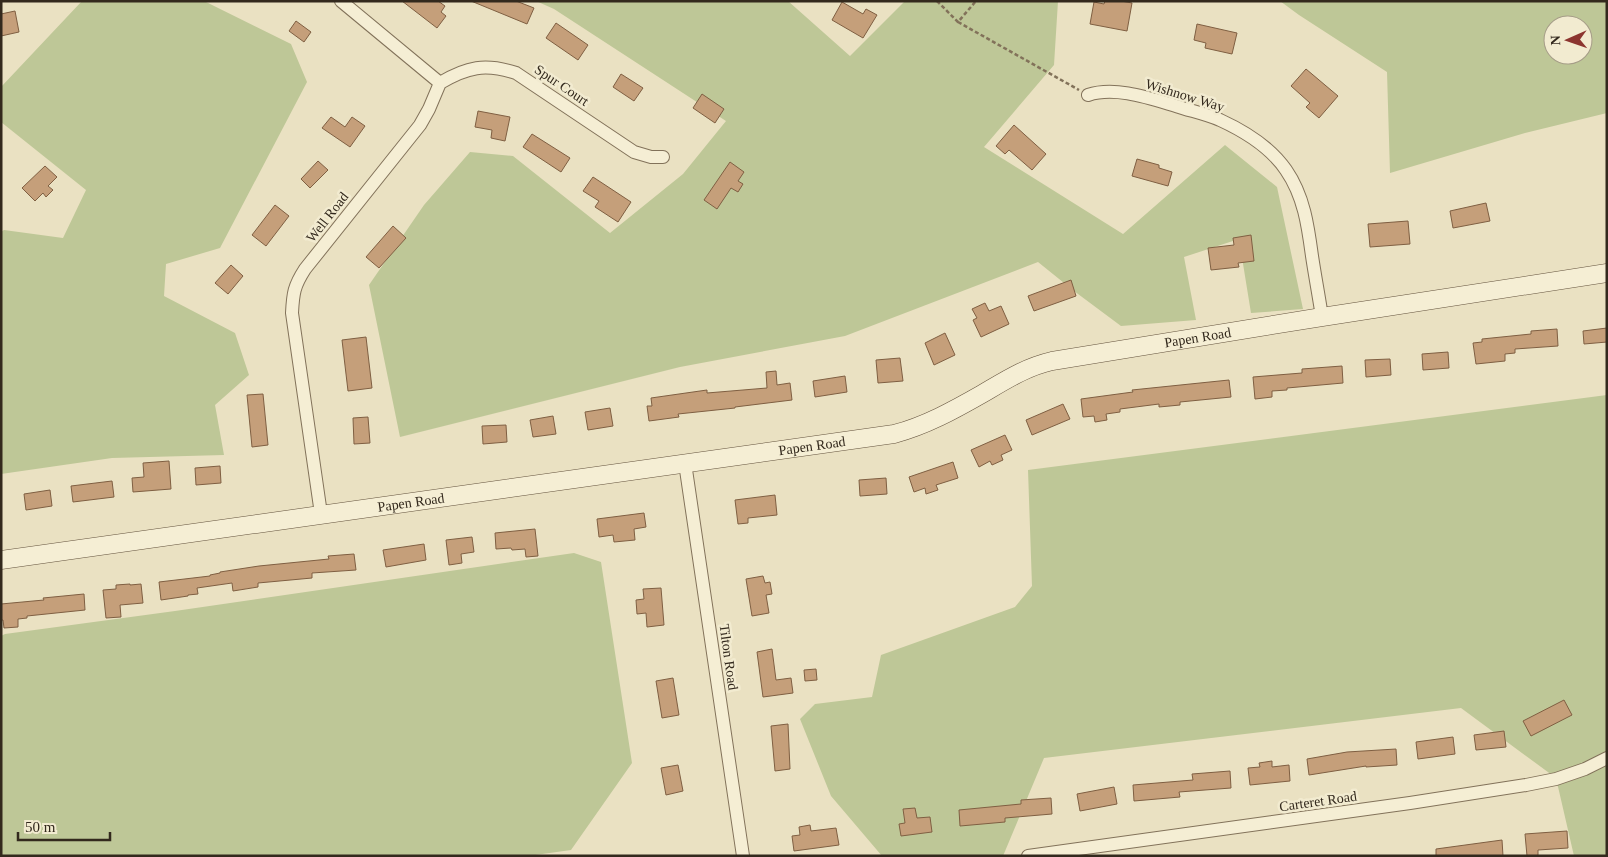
<svg xmlns="http://www.w3.org/2000/svg" width="1608" height="857" font-family="'Times New Roman',serif">
  <style>
    .green { fill: #bec797; fill-rule: evenodd }
    .building { fill: #c59f7a; stroke: #7f5f42 }
    .lines { fill: none; stroke-linecap: round; stroke-linejoin: round }
    .street-casing { stroke: #82725a; stroke-width: 14 }
    .secondary-casing { stroke: #64533e; stroke-width: 19 }
    .path { stroke: #82725a; stroke-width: 2.5; stroke-dasharray: 4 2.5; stroke-linecap: butt }
    .street { stroke: #f5eed4; stroke-width: 12 }
    .secondary { stroke: #f5eed4; stroke-width: 18 }
    .labels { text-anchor: middle; stroke-width: 5; stroke-linejoin: round; paint-order: stroke }
    .street-label { font-size: 14px; fill: #33291d; stroke: #f2ebd0 }
  </style>
  <rect width="100%" height="100%" fill="#eae1c2"/>
  <path class="green" d="M82,1H204L291,44L307,82L220,248L166,264L164,296L235,333L249,375L215,405L224,455L112,458L1,474V232L4,230L63,238L86,190L1,122V87Z
    M536,1H788L850,56L905,1H1058L1054,65L984,147L1123,234L1225,145L1277,187L1303,309L1251,313L1239,239L1184,257L1196,320L1121,326L1074,291L1038,262L845,336L680,367L400,437L369,285L424,205L470,152L513,156L610,233L683,174L726,121L554,9Z
    M1280,1H1607V113L1525,133L1390,173L1387,72L1299,15ZM1553,25H1583V55H1553Z
    M1607,395V856H1574L1556,778L1461,708L1044,758L1003,856H882L831,796L800,719L815,704L872,697L881,655L1015,607L1032,586L1028,470Z
    M574,553L601,562L632,763L571,850L528,856H1V636L5,634L175,611Z"/>
  <path class="building" d="M402,1H438L445,6L441,12L446,16L437,28Z
    M471,1H516L534,8L527,24Z
    M1105,1H1121L1132,3L1127,31L1090,24L1094,2L1104,4Z
    M842,2L863,14L866,9L877,15L863,38L832,20Z
    M15,11L19,32L1,36V14Z
    M296,21L311,32L304,42L289,31Z
    M556,23L588,45L578,60L546,38Z
    M1197,24L1237,33L1232,54L1205,48L1206,43L1194,40Z
    M1306,69L1338,96L1319,118L1306,107L1310,103L1291,86Z
    M621,74L643,88L634,101L613,87Z
    M702,94L724,109L715,123L693,108Z
    M478,111L510,117L505,141L491,138L492,130L475,127Z
    M331,117L345,127L352,117L365,126L350,147L322,128Z
    M1014,125L1046,154L1032,170L1009,150L1005,154L996,146Z
    M532,134L570,158L561,172L523,147Z
    M1137,159L1159,165V168L1172,172L1168,186L1132,176Z
    M318,161L328,170L310,188L301,179Z
    M730,162L744,172L738,181L743,184L738,192L731,188L717,209L704,200Z
    M45,166L57,177L48,186L53,190L46,197L43,193L35,201L22,188Z
    M593,177L631,202L618,222L595,207L599,201L583,191Z
    M1486,203L1490,221L1453,228L1450,211Z
    M275,205L289,216L266,246L252,235Z
    M1408,221L1410,244L1370,247L1368,224Z
    M393,226L406,238L379,268L366,257Z
    M1251,235L1254,261L1238,263L1239,267L1211,270L1208,248L1234,245L1233,238Z
    M231,265L243,276L228,294L215,283Z
    M1071,280L1076,296L1034,311L1028,296Z
    M985,303L989,311L1001,306L1009,324L981,337L973,320L977,318L972,309Z
    M1607,328V342L1584,344L1583,331Z
    M1557,329L1558,346L1515,349V353L1505,354V361L1476,364L1473,343L1482,342V339L1531,334V331Z
    M945,333L955,355L934,365L925,343Z
    M366,337L372,388L348,391L342,340Z
    M1448,352L1449,368L1423,370L1422,354Z
    M900,358L903,381L878,383L876,360Z
    M1390,359L1391,375L1366,377L1365,360Z
    M1342,366L1343,383L1287,388V390L1272,391V397L1255,399L1253,377L1302,373V369Z
    M776,371L777,385L790,383L792,400L735,407V408L678,414L679,417L649,421L647,406H652L651,398L707,390V393L767,388L766,372Z
    M845,376L847,392L815,397L813,381Z
    M1229,380L1231,397L1180,402V405L1159,407V404L1120,409V412L1106,414L1107,420L1095,422L1094,416L1083,417L1081,399L1133,392L1132,390Z
    M263,394L268,445L252,447L247,395Z
    M1063,404L1070,419L1032,435L1026,420Z
    M610,408L613,426L588,430L585,412Z
    M553,416L556,434L533,437L530,420Z
    M368,417L370,443L354,444L353,418Z
    M506,425L507,442L483,444L482,426Z
    M1005,435L1012,450L1001,455L1003,460L992,465L990,461L979,467L971,450Z
    M169,461L171,489L133,492L132,478L144,477L143,463Z
    M953,462L958,478L936,485L938,490L926,494L925,488L914,492L909,477Z
    M220,466L221,483L196,485L195,468Z
    M886,478L887,494L860,496L859,480Z
    M112,481L114,497L73,502L71,486Z
    M50,490L52,506L26,510L24,494Z
    M775,495L777,515L748,518V523L738,524L735,500Z
    M644,513L646,527L634,529L635,540L614,542L613,535L599,537L597,519Z
    M535,529L538,556L526,557L525,549L512,550L511,548L496,549L495,533Z
    M472,537L474,552L461,554L462,563L449,565L446,540Z
    M424,544L426,560L386,567L383,550Z
    M354,554L356,570L312,573V578L258,583V587L233,591L232,583L197,588L198,594L188,595V596L161,600L159,582L210,576V575L220,573V572L259,566L329,559L328,556Z
    M763,576L765,583L770,582L772,594L766,595L769,613L752,616L746,579Z
    M130,584V585L141,584L143,603L120,605L121,617L106,618L103,590L116,589V585Z
    M661,588L664,625L647,627L646,613L637,614L636,600L644,599L643,589Z
    M84,594L85,610L27,616V618L18,619V627L4,628L3,620H1V604L44,600L43,598Z
    M772,649L776,680L791,678L793,693L763,697L757,652Z
    M816,669L817,680L805,681L804,670Z
    M673,678L679,715L662,718L656,681Z
    M1564,700L1572,715L1531,736L1523,721Z
    M788,724L790,769L775,771L771,726Z
    M1504,731L1506,747L1476,750L1474,735Z
    M1453,737L1455,754L1418,759L1416,742Z
    M1396,749L1397,765L1366,767V766L1309,775L1307,759L1347,752Z
    M1272,761V767L1289,765L1290,781L1250,785L1248,768L1260,767L1259,763Z
    M678,765L683,791L666,795L661,768Z
    M1230,771L1231,788L1179,792L1180,797L1134,801L1133,785L1193,780L1192,774Z
    M1114,787L1117,804L1080,811L1077,794Z
    M1051,798L1052,814L1005,818V822L960,826L959,810L1021,804V800Z
    M915,808L917,818L930,817L932,832L901,836L899,824L905,823L903,809Z
    M810,825L811,831L836,828L839,845L794,851L792,836L800,835L799,827Z
    M1567,831L1568,848L1538,850V856H1527L1525,834Z
    M1502,840L1503,856H1436V849Z"/>
  <g class="lines">
    <g class="street-casing">
      <path id="street" d="M440,83C467,67 485,63 516,73L634,152L651,157H663
        M1088,95C1115,86 1149,98 1176,106C1191,111 1206,114 1220,120C1244,131 1271,148 1286,170C1304,196 1308,226 1312,256C1315,276 1319,297 1322,317
        M685,463L743,856
        M321,514L292,313C293,293 294,286 305,269L420,125L429,109L440,83L341,1
        M1028,856L1410,803L1526,785L1556,779L1585,769L1607,758"/>
    </g>
    <g class="secondary-casing">
      <g id="secondary">
        <path id="s1" d="M1,560L894,434C925,426 954,410 982,394C1006,380 1026,367 1052,361L1322,317L1607,273"/>
      </g>
    </g>
    <path class="path" d="M937,1L958,22L976,1
      M958,22L1079,90"/>
    <use href="#street" class="street"/>
    <use href="#secondary" class="secondary"/>
  </g>
  <g class="labels">
    <g class="street-label">
      <text transform="translate(562 85) rotate(34)" y="5">Spur Court</text>
      <text transform="translate(1185 95) rotate(17)" y="5">Wishnow Way</text>
      <text transform="translate(327 217) rotate(-52)" y="5">Well Road</text>
      <text dy="5" stroke="none"><textPath href="#s1" startOffset="1224">Papen Road</textPath></text>
      <text dy="5" stroke="none"><textPath href="#s1" startOffset="819">Papen Road</textPath></text>
      <text dy="5" stroke="none"><textPath href="#s1" startOffset="414">Papen Road</textPath></text>
      <text transform="translate(729 657) rotate(82)" y="5">Tilton Road</text>
      <text transform="translate(1318 801) rotate(-8)" y="5">Carteret Road</text>
    </g>
  </g>
  <rect width="1608" height="857" fill="none" stroke="#33291d" stroke-width="5"/>
  <g transform="translate(1568 40) rotate(268)"><circle r="24" fill="#f2ebd0" stroke="#a69d88"/>
  <path d="M0-4L9 19L0 12L-9 19Z" fill="#8c352f"/>
  <text y="-8" font-size="14" font-weight="bold" text-anchor="middle" fill="#33291d">N</text>
  </g>
  <path d="M18 832v8h92v-8" fill="none" stroke="#33291d" stroke-width="2.5"/>
  <text x="25" y="832" font-size="15" fill="#33291d" stroke="#f2ebd0" stroke-width="4" paint-order="stroke">50 m</text>
</svg>
